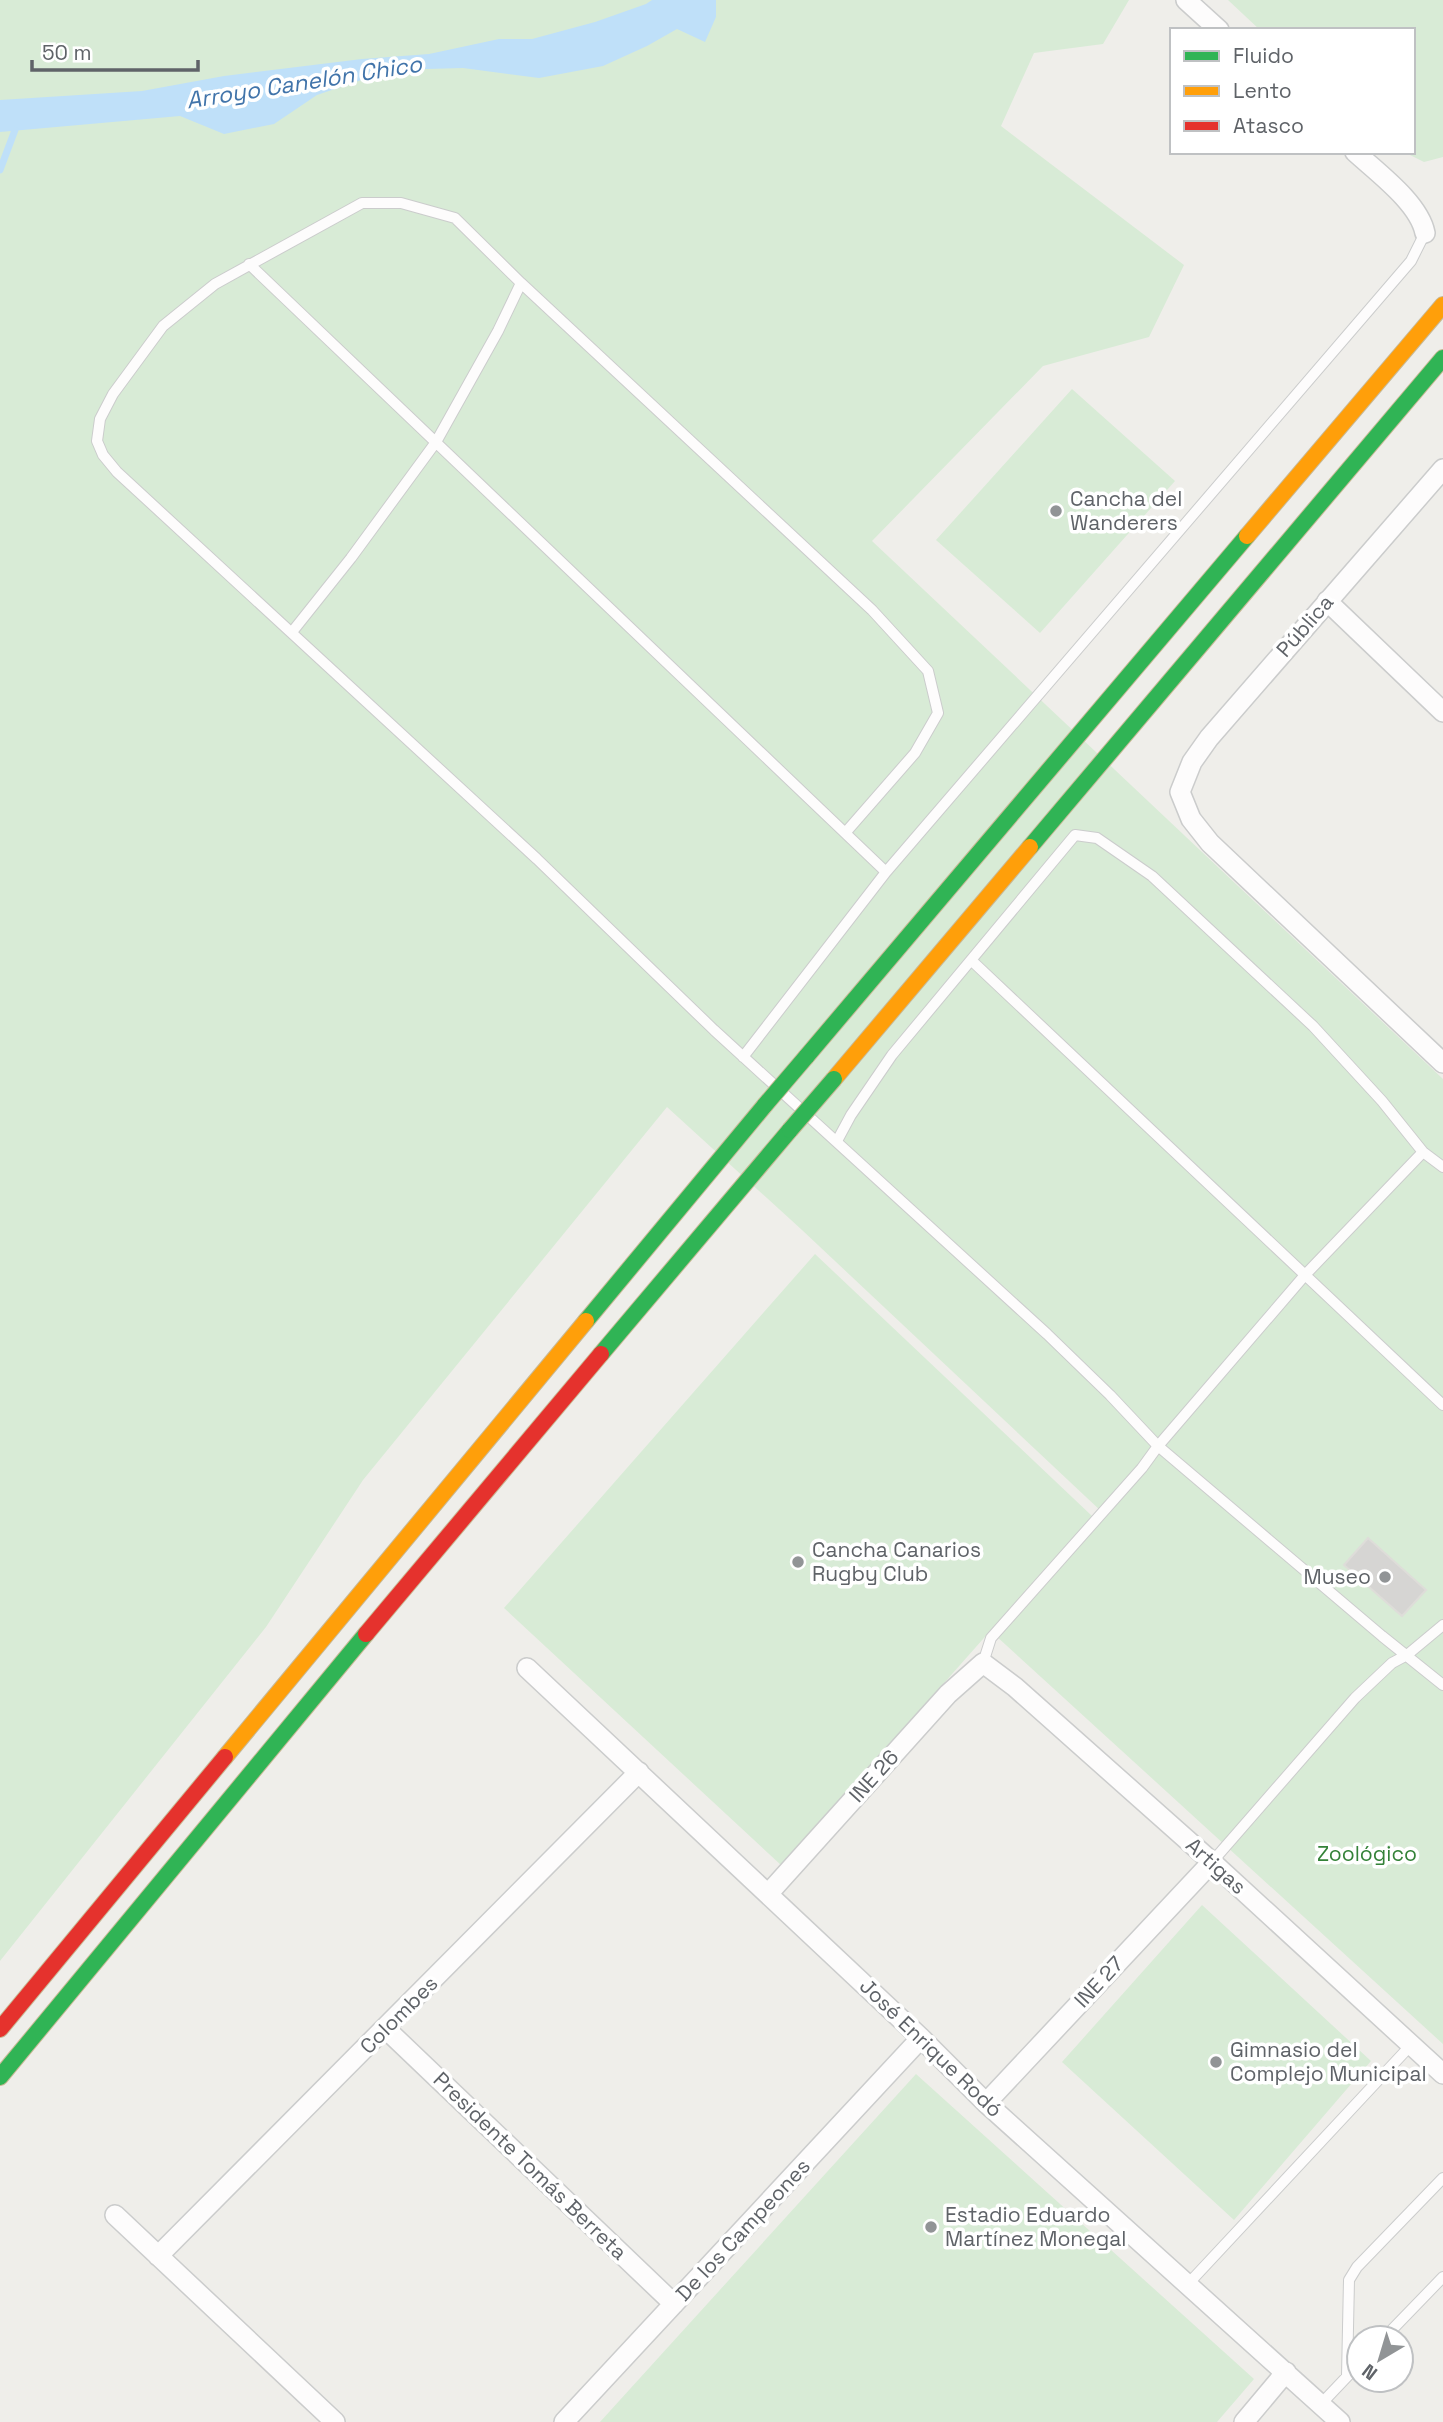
<svg xmlns="http://www.w3.org/2000/svg" width="1443" height="2422" font-family="'Space Grotesk',sans-serif">
  <style>
    .green { fill: #d8ebd6 }
    .water { fill: #bfe0f9 }
    .lines { fill: none; stroke-linecap: round; stroke-linejoin: round }
    .stream { stroke: #bfe0f9; stroke-width: 7 }
    .building { fill: #d6d5d3; stroke: #deddd9; stroke-width: 2 }
    .lane-casing { stroke: #cbcccc; stroke-width: 12 }
    .street-casing { stroke: #cbcccc; stroke-width: 22 }
    .fast-casing { stroke: #c8b996; stroke-width: 18 }
    .slow-casing { stroke: #c8b996; stroke-width: 18 }
    .jam-casing { stroke: #c8b996; stroke-width: 18 }
    .lane { stroke: #fdfcfc; stroke-width: 10 }
    .street { stroke: #fdfcfc; stroke-width: 19 }
    .fast { stroke: #30b455; stroke-width: 16 }
    .slow { stroke: #ff9f0a; stroke-width: 16 }
    .jam { stroke: #e5322d; stroke-width: 16 }
    .fast-bridge-casing { stroke: #c8b996; stroke-width: 18; stroke-linecap: butt }
    .fast-bridge { stroke: #30b455; stroke-width: 16 }
    .poi-dot { fill: #919496; stroke: #fff; stroke-width: 2.5 }
    .labels { text-anchor: middle; stroke-width: 7; stroke-linejoin: round; paint-order: stroke }
    .poi-label { font-size: 21px; fill: #5f6368; stroke: #fff; text-anchor: start }
    .street-label { font-size: 21px; fill: #5f6368; stroke: #fff }
    .park-label { font-size: 21px; fill: #348238; stroke: #fff }
    .water-label { font-size: 23px; font-style: italic; fill: #4174aa; stroke: #fff }
  </style>
  <rect width="100%" height="100%" fill="#efeeea"/>
  <path class="green" d="M0,0H1129L1103,44L1034,53L1001,126L1184,265L1149,337L1043,366L872,541L1443,1079V2044L995,1635L1102,1512L802,1230L667,1107L363,1480L266,1627L0,1961Z
    M1228,0H1443V157L1424,162L1404,152H1413V30H1260Z
    M1072,389L1175,481L1040,633L936,540Z
    M815,1254L1092,1516L782,1866L504,1608Z
    M1202,1905L1371,2061L1234,2220L1062,2062Z
    M916,2074L1254,2379L1217,2422H600Z"/>
  <path class="water" d="M652,0H716V17L705,42L677,29L647,46L603,66L539,78L463,68L391,70L317,95L274,124L224,134L180,116L0,132V100L142,91L224,76L362,59L429,54L499,39H532L595,22L646,4Z"/>
  <g class="lines">
    <path class="stream" d="M0,170L15,130"/>
  </g>
  <path class="building" d="M1368,1538L1426,1590L1402,1616L1344,1565Z"/>
  <g class="lines">
    <g class="lane-casing">
      <path id="lane" d="M249,264L886,872
        M292,632L351,558L436,442L498,331L521,283
        M846,832L915,753L938,713L928,671L872,610L521,283L455,218L401,203H362L215,284L163,326L113,394L100,419L97,441L103,455L117,472L537,859L714,1030L1047,1334L1110,1395L1158,1446L1382,1636L1443,1685
        M971,960L1443,1405
        M743,1057L886,872L1411,261L1425,233
        M837,1141L851,1115L892,1055L1075,835L1097,838L1152,876L1313,1026L1382,1101L1423,1152
        M983,1663L991,1638L1142,1468L1158,1446L1305,1275L1423,1152L1443,1167
        M1212,1862L1355,1698L1392,1663L1407,1655L1443,1625
        M1188,2284L1411,2045
        M1384,2338L1443,2277
        M1347,2376L1349,2280L1357,2267L1443,2178
        M1321,2404L1359,2364"/>
    </g>
    <g class="street-casing">
      <path id="street" d="M1186,0L1219,30
        M1355,152C1378,173 1419,203 1425,233
        M1443,469L1209,738L1192,762L1180,792L1191,819L1210,843L1443,1063
        M1327,601L1443,712
        M527,1668L921,2038L986,2103L1340,2422
        M769,1893L948,1694L983,1663L1015,1687L1212,1862L1443,2074
        M386,2029L674,2304
        M986,2103L1212,1862
        M115,2215L335,2422
        M158,2256L639,1772
        M564,2422L921,2038
        M1244,2422L1286,2372"/>
    </g>
    <g class="fast-casing">
      <path id="fast" d="M1030,847L1443,358
        M806,1057L1247,536
        M586,1321L765,1105
        M601,1354L790,1130
        M0,2077L366,1634"/>
    </g>
    <g class="slow-casing">
      <path id="slow" d="M1247,536L1443,305
        M834,1079L1030,847
        M225,1757L586,1321"/>
    </g>
    <g class="jam-casing">
      <path id="jam" d="M366,1634L601,1354
        M0,2029L225,1757"/>
    </g>
    <use href="#lane" class="lane"/>
    <use href="#street" class="street"/>
    <use href="#fast" class="fast"/>
    <use href="#slow" class="slow"/>
    <use href="#jam" class="jam"/>
    <g class="fast-bridge-casing">
      <path id="fast-bridge" d="M765,1105L806,1057
        M790,1130L834,1079"/>
    </g>
    <use href="#fast-bridge" class="fast-bridge"/>
  </g>
  <g class="poi-dot">
    <circle cx="1056" cy="511" r="7"/>
    <circle cx="798" cy="1562" r="7"/>
    <circle cx="1385" cy="1577" r="7"/>
    <circle cx="1216" cy="2062" r="7"/>
    <circle cx="931" cy="2227" r="7"/>
  </g>
  <g class="labels">
    <g class="poi-label">
      <text x="1070" y="506">Cancha del<tspan x="1070" dy="24">Wanderers</tspan></text>
      <text x="812" y="1557">Cancha Canarios<tspan x="812" dy="24">Rugby Club</tspan></text>
      <text x="1371" y="1584" text-anchor="end">Museo</text>
      <text x="1230" y="2057">Gimnasio del<tspan x="1230" dy="24">Complejo Municipal</tspan></text>
      <text x="945" y="2222">Estadio Eduardo<tspan x="945" dy="24">Martínez Monegal</tspan></text>
    </g>
    <g class="street-label">
      <text transform="translate(1305 626) rotate(-49)" y="7">Pública</text>
      <text transform="translate(874 1776) rotate(-48)" y="7">INE 26</text>
      <text transform="translate(1216 1866) rotate(42)" y="7">Artigas</text>
      <text transform="translate(1099 1982) rotate(-47)" y="7">INE 27</text>
      <text transform="translate(399 2015) rotate(-45)" y="7">Colombes</text>
      <text transform="translate(931 2048) rotate(44)" y="7">José Enrique Rodó</text>
      <text transform="translate(530 2166) rotate(44)" y="7">Presidente Tomás Berreta</text>
      <text transform="translate(743 2230) rotate(-47)" y="7">De los Campeones</text>
    </g>
    <g class="park-label">
      <text x="1367" y="1861">Zoológico</text>
    </g>
    <g class="water-label">
      <text transform="translate(304 82) rotate(-9)" y="8">Arroyo Canelón Chico</text>
    </g>
  </g>
  <rect x="1170" y="28" width="245" height="126" fill="#ffffff" stroke="#bfc1c3" stroke-width="2"/>
  <rect x="1184" y="51" width="35" height="10" fill="#30b455" stroke="#bfc1c3" stroke-width="2"/>
  <text x="1233" y="63" font-size="21" fill="#5f6368">Fluido</text>
  <rect x="1184" y="86" width="35" height="10" fill="#ff9f0a" stroke="#bfc1c3" stroke-width="2"/>
  <text x="1233" y="98" font-size="21" fill="#5f6368">Lento</text>
  <rect x="1184" y="121" width="35" height="10" fill="#e5322d" stroke="#bfc1c3" stroke-width="2"/>
  <text x="1233" y="133" font-size="21" fill="#5f6368">Atasco</text>
  <g transform="translate(1380 2359) rotate(218)"><circle r="33" fill="#ffffff" stroke="#bfc1c3" stroke-width="2"/>
  <path d="M0-5L12 26L0 18L-12 26Z" fill="#919496"/>
  <text y="-10" font-size="19" font-weight="bold" text-anchor="middle" fill="#5f6368">N</text>
  </g>
  <path d="M32 60v10h166v-10" fill="none" stroke="#5f6368" stroke-width="3.5"/>
  <text x="42" y="60" font-size="21" fill="#5f6368" stroke="#ffffff" stroke-width="5" paint-order="stroke">50 m</text>
</svg>
